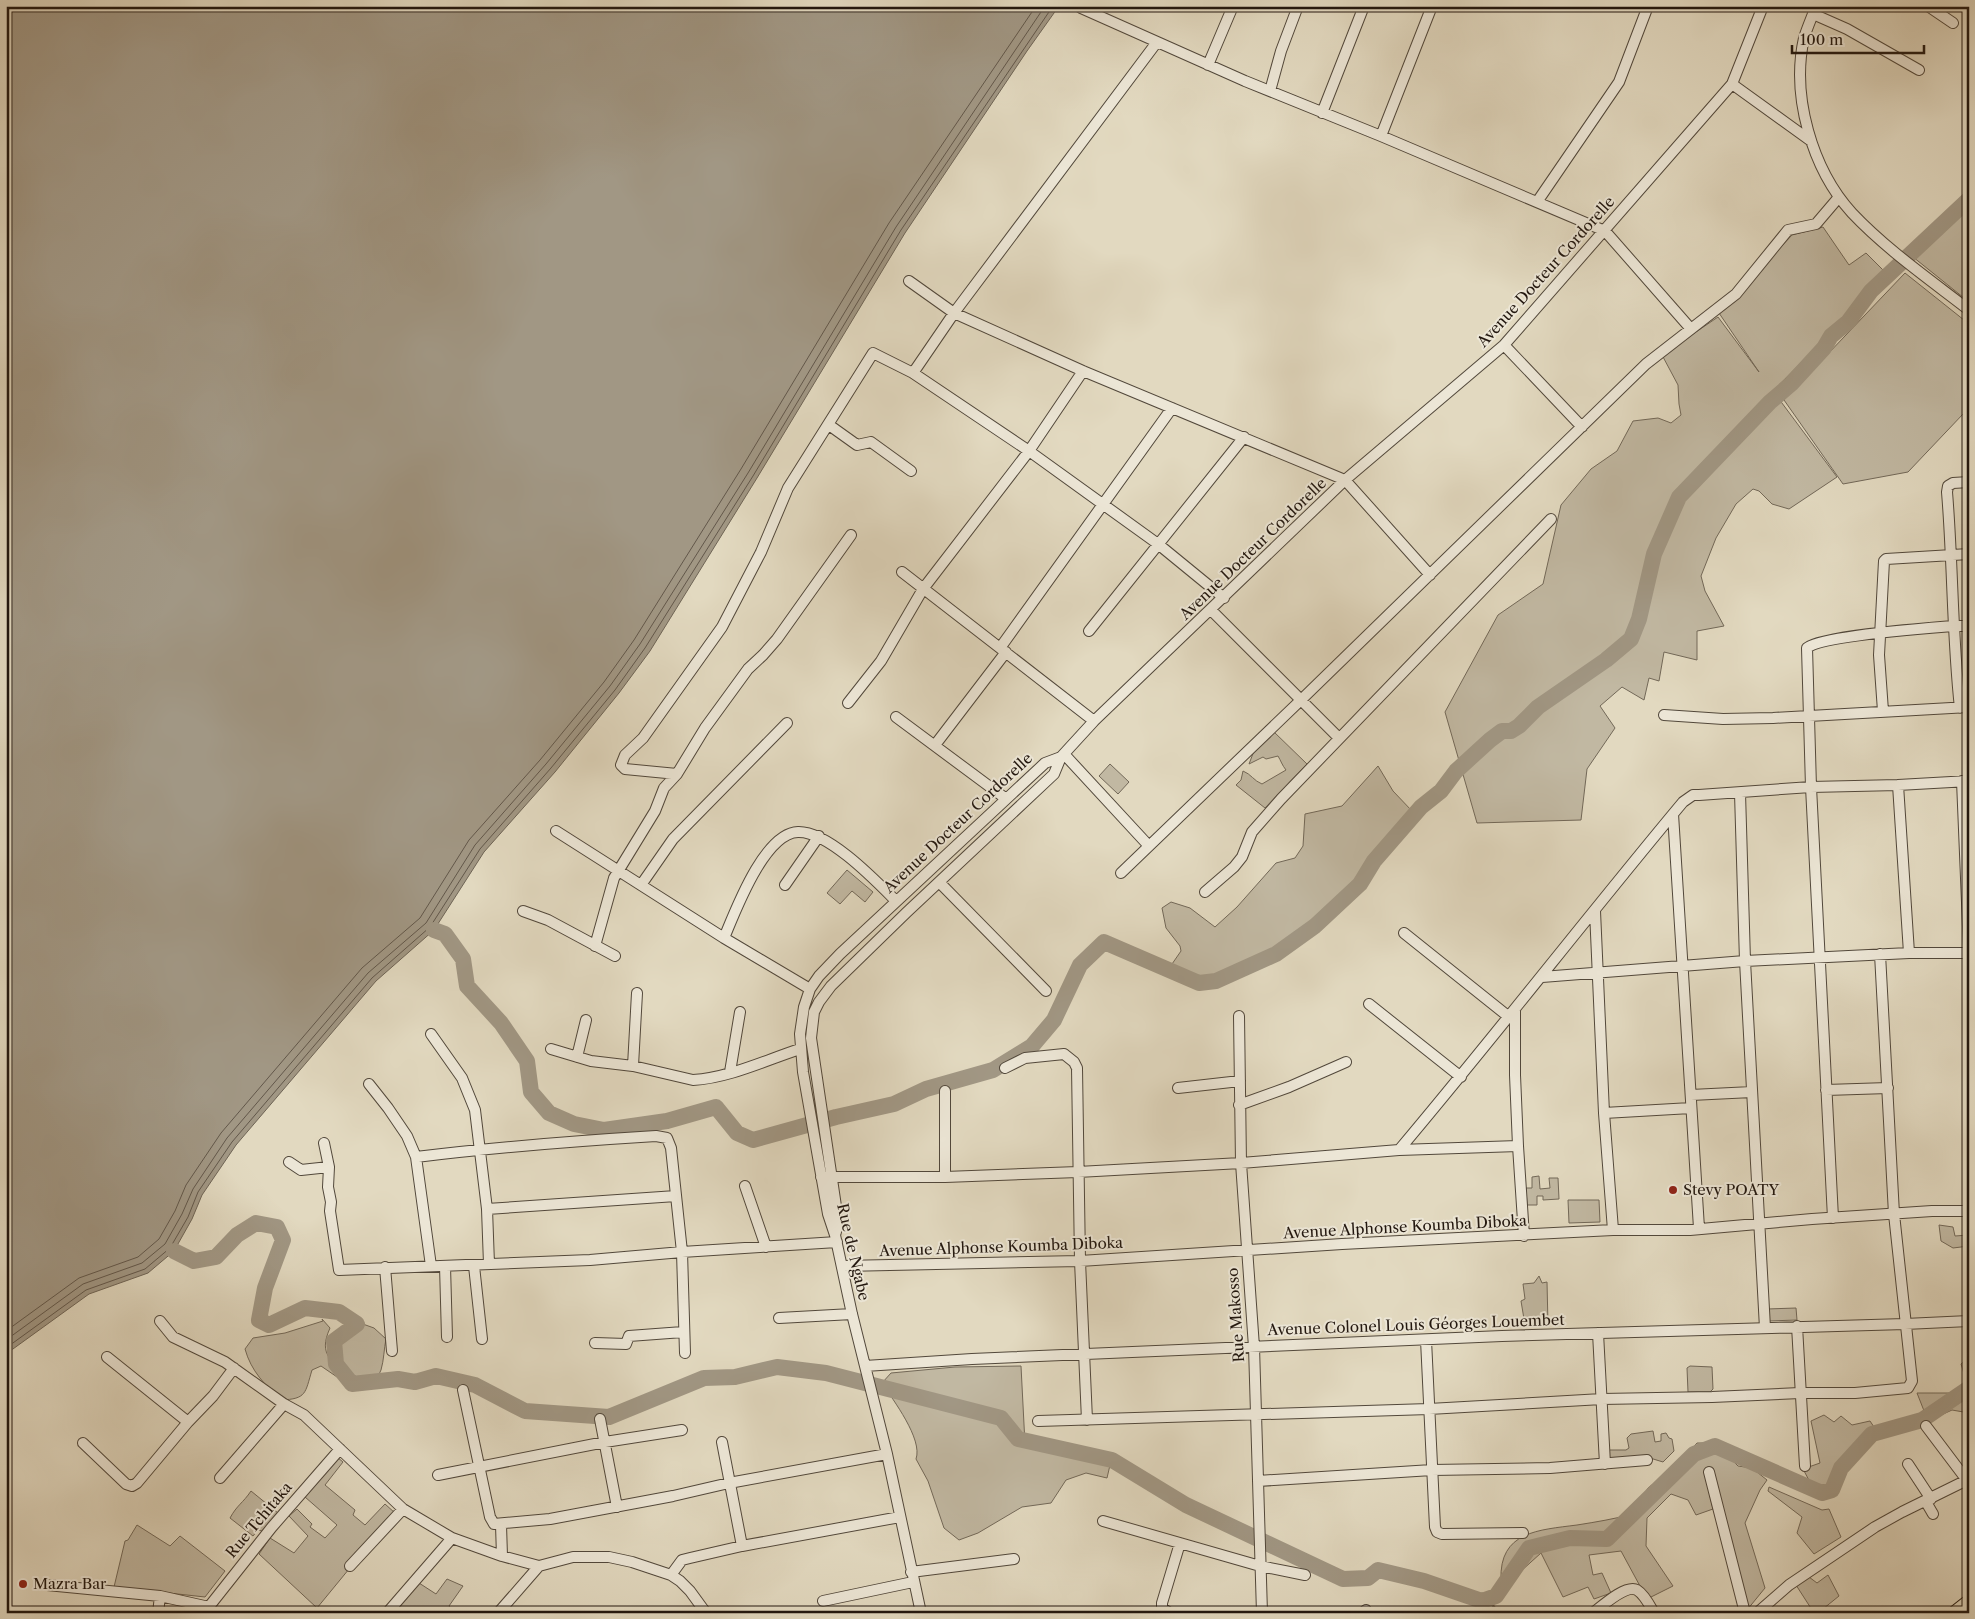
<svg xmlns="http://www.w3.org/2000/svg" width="1975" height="1619" font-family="'Libre Caslon Text',serif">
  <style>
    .green { fill: #c1b8a2; stroke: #726858 }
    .water { fill: #a19784; stroke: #6e6455 }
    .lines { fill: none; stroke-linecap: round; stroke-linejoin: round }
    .shore { stroke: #62574a; stroke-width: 1 }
    .stream { stroke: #6e6455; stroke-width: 2.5 }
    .river { stroke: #a19784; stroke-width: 16 }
    .minor-casing { stroke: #52483b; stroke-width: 12 }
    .highway-casing { stroke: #22170f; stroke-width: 16 }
    .minor { stroke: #ece6d6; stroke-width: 10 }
    .highway { stroke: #e2d9c0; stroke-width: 14 }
    .poi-dot { fill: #8f2418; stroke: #ece6d6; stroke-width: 2 }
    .labels { text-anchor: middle; stroke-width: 4; stroke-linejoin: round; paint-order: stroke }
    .street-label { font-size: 15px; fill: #22170f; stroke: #ece6d6 }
    .poi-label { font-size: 15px; fill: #22170f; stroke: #ece6d6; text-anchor: start }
  </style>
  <rect width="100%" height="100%" fill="#e2d9c0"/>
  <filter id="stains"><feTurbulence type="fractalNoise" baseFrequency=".004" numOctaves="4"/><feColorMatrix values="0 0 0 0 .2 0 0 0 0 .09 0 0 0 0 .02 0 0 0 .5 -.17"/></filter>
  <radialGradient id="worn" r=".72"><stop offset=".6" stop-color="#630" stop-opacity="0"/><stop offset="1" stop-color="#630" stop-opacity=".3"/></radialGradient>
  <path class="green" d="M1969,203V302L1913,257Z
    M1823,227L1849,265L1866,253L1888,275L1773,391L1837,477L1789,509L1772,504L1759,491L1753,489L1736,504L1716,538L1701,576L1705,591L1724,626L1697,631V660L1664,652L1659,681L1649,678L1644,700L1622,687L1600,706L1615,728L1587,769L1581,820L1477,823L1445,712L1498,615L1543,584L1561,505L1591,469L1617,451L1633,421L1658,418L1671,423L1681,415L1679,404L1678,385L1662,355L1718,317L1759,372L1719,313L1792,235Z
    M1905,273L1969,324V413H1964L1908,472L1843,484L1784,400Z
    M1273,731L1307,764L1265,808L1236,785L1241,780L1243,771C1251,774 1254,781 1262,784L1286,770C1282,765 1281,761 1278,756L1266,759L1263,757L1249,764L1254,751Z
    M1110,764L1129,782L1118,794L1099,776Z
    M1378,766L1393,791L1412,811L1339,898L1288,941L1221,974L1209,978L1179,971L1172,964L1181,951L1180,946L1166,928L1162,908L1171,902L1190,908L1215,927L1237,907L1276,863L1295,858L1303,846L1305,814L1342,806Z
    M847,870L873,892L865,902L852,891L840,904L827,893Z
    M1539,1176L1540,1189L1550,1188L1549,1178H1558L1559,1199L1543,1200V1196H1537V1205H1527L1526,1188H1532V1177Z
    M1568,1200H1599L1600,1222L1569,1223Z
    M1939,1225L1953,1227L1955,1236L1969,1235V1246L1953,1248L1941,1241Z
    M1539,1276L1542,1283L1547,1282L1548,1325H1525L1521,1301L1525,1299L1523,1284L1534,1283Z
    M1796,1308L1797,1320L1768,1321L1767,1309Z
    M322,1319L330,1328C317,1357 335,1357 340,1379L321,1366L312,1370C305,1393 307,1399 281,1400C265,1385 251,1371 245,1349L253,1338L285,1333L323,1321Z
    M360,1323L374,1328L386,1339C384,1348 384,1360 381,1370C369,1400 331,1372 339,1346C342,1338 355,1330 360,1323Z
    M1967,1359H1969V1413L1952,1410L1928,1421L1917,1393H1955L1962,1389L1966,1380L1961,1364Z
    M1021,1366L1025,1444L1073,1452L1110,1465L1107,1478L1086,1473L1066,1480L1051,1503L1022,1507L978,1533L959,1540L944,1528L928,1481L916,1459C923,1439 893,1400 882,1383L891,1373L955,1367Z
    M1690,1366L1712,1367L1713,1389L1710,1392H1688L1687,1368Z
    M1824,1415L1834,1422L1841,1416L1852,1425L1870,1421L1874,1427C1851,1446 1843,1457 1832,1485L1811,1484L1803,1469L1820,1463L1811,1421Z
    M1653,1431L1655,1442L1661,1441V1434L1666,1433L1669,1438L1672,1439L1674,1451L1663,1462L1650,1458L1609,1460L1608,1450H1626L1629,1448L1627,1438L1631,1434Z
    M1697,1443H1715L1738,1466L1752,1468L1767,1480L1760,1490L1745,1523L1765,1588L1747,1610L1709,1492L1713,1509L1696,1515L1688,1500L1671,1494L1647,1518L1646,1546L1673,1586L1647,1599L1621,1551L1589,1555L1593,1575L1602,1573L1611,1593L1594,1599L1588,1587L1563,1597L1541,1553L1510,1581L1501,1580C1499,1531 1539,1530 1577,1525C1596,1522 1614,1519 1633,1514L1648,1488L1680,1463Z
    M337,1457L343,1462L325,1485L355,1510L353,1515L365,1525L385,1504L395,1513L317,1608L259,1554L270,1538L294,1553L308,1536L289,1516L297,1509L312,1524L310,1527L325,1538L337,1525L305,1497Z
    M1769,1487L1822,1510L1829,1509L1841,1537L1814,1554L1797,1533L1802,1517L1768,1491Z
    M251,1491L278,1513L262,1531L258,1530L253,1536L230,1518C237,1505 243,1503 251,1491Z
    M137,1525L170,1546L180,1536L225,1571L205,1597L114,1587L125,1541L128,1540Z
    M1828,1575L1839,1596L1818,1613H1814L1796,1585L1809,1577L1817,1583Z
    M447,1579L463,1586L449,1606L455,1613H392L419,1583L436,1594Z"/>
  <path class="water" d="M6,6H1059L1027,51L905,233L757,478L650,651L619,693L555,772L484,852L434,930L376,981L236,1145L202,1195L192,1219L174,1251L148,1273L89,1294L6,1354Z"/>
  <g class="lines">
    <path class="shore" d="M6,1331L79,1278L138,1257L159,1239L175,1211L186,1185L221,1133L362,968L420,918L469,840L540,760L604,682L634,640L741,469L889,223L1036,6
      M6,1340L83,1284L142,1263L165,1244L182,1214L193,1189L227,1138L368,973L426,923L475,845L546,764L610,686L640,644L748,473L896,227L1045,6
      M6,1348L86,1290L145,1269L170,1248L188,1217L198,1192L232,1142L372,978L430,927L480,849L551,768L615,690L645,648L753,476L901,230L1053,6"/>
    <path class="stream" d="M1482,1601L1490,1602L1499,1613"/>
    <path class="river" d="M434,930L445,934L463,959L467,986L501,1023L527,1061L531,1092L549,1113L574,1124L604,1130L667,1121L716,1107L737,1133L753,1140L836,1117L894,1104L926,1089L993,1070L1032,1046L1054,1020L1080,965L1104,942L1199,983L1216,981L1276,954L1315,926L1360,884L1374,861L1421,807L1441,791L1456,771L1490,740L1502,731H1511L1519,726L1538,707L1606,660L1631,639L1639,619L1654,554L1679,497L1770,402L1791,384L1824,348L1831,336L1848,322L1871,291L1969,199
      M174,1251L194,1261L216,1257L237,1235L256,1223L277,1227L283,1240L265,1288L259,1320L269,1325L305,1308L339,1312L357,1324L334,1341L336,1364L352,1384L398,1379L415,1382L436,1376L475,1385L525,1411L609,1417L704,1378L735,1377L777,1367L826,1373L1001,1418L1018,1439L1112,1460L1186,1505L1343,1579L1368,1578L1378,1570L1424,1581L1482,1601L1496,1596L1529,1548L1570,1538L1607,1539L1694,1454L1715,1446L1822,1493L1832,1490L1841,1468L1872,1434L1922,1420L1969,1388"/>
    <g class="minor-casing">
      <path id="minor" d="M1816,6C1812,17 1807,28 1804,38C1791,96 1812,169 1852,213C1886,249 1929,279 1969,310
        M1928,6L1953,23
        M1081,8L1245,81L1381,136L1605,231L1691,329
        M1813,14L1847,29L1919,70
        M1208,65L1233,6
        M1732,84L1811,141
        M1270,91L1281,51L1298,6
        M1322,113L1364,6
        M1381,136L1432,6
        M1537,202L1619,82L1648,6
        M909,281L954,313L1083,371L1345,480L1430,575
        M1504,345L1582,427
        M913,373L954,313L1157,42
        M829,425L857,445L871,442L911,471
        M902,572L1094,721
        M1211,610L1339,738
        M1089,631L1244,437
        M1000,648L1172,408
        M848,703L881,661L923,589L1029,451L1083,371
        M1960,708C1952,636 1953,564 1947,492L1948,486L1953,483L1969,482
        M1883,711L1879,655L1884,561L1886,559L1969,554
        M1664,715L1723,719L1773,718L1969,707
        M896,717L1005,798
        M935,745L1006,652
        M1064,754L1149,846
        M677,774L625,769L621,765L625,755L643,738L722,627L761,552L788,488L873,353L913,373L1029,451L1158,544L1224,598
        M1962,781L1969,951
        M1898,785L1909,953
        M1740,793L1745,961L1765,1328
        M1673,814L1699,1228
        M556,831L724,938L810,989
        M1121,873L1302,699L1646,364L1736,294L1788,230L1816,224L1839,197
        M939,882L1046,991
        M641,885L673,839L787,723
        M785,885L819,836
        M1205,892L1234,867L1242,857L1252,832L1281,799L1551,519
        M523,911L548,920L615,956
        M1595,911L1604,1113L1613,1230
        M1404,933L1509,1017
        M724,938C735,912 764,833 798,832C828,831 875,880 896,901
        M595,946L614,878L655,811L664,788L677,774L705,728L748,669L763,655L777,639L851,535
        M1542,977L1745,961L1909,953H1969
        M1369,1004L1461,1077
        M1515,1009V1075L1518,1146
        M1239,1016L1241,1163L1254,1347L1262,1613
        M431,1034L462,1078L475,1110L487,1209L489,1264
        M551,1049L591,1061L633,1066L693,1080C729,1078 766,1060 800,1049
        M577,1057L586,1020
        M633,1066L637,993
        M1005,1068L1025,1058L1064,1054L1074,1062L1077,1068L1080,1261L1087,1420
        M730,1072L740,1012
        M369,1084L388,1108L407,1136L416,1157L431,1266
        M1178,1088L1240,1081
        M1826,1090L1888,1088
        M945,1091V1177
        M1691,1095L1752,1092
        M1239,1105L1289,1087L1346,1062
        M1604,1113L1691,1108
        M324,1143L329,1167L328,1187L331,1202L330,1211L339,1270L590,1260L682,1252L837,1242
        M1399,1150C1496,1035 1587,917 1683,802L1693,795H1699L1811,787L1898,785L1969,781
        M416,1157C496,1147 575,1141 656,1136L667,1138L671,1148L682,1252L685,1353
        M289,1162L301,1170L329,1167
        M821,1177H945L1078,1172L1241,1163L1399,1150L1518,1146L1524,1236
        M745,1186L766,1247
        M487,1209L676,1196
        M1833,1218L1811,787L1807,648C1820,636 1929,628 1953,626H1969
        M836,1232L837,1213L811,1038L814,1012L819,1002L831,986L907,912L1054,774L1061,757
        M445,1266L447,1337
        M474,1266L482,1339
        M843,1266L1080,1261L1342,1244L1613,1230H1690L1812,1219L1932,1211H1969
        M385,1267L392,1351
        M779,1318L852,1314
        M160,1321L173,1337L225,1362L284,1404L304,1415L403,1509L452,1538L502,1556L539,1566L573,1557H609L632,1562L671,1575L680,1581L690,1591L706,1613
        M1797,1326L1805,1466
        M1598,1333L1605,1464
        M1426,1340L1435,1527L1437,1532L1442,1534L1523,1533
        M595,1343L626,1344L629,1336L683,1332
        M107,1357L188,1422
        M865,1366L972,1359L1502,1336L1905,1324L1969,1321
        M463,1390L490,1517L494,1524L550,1519L673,1496L729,1483L887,1454
        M600,1419L617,1507
        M1038,1421L1429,1409L1602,1399L1712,1397L1800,1393H1855L1908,1388L1912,1381L1894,1214L1880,954
        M1926,1426L1969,1483
        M722,1442L742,1546
        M83,1443L126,1484L132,1486L137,1483L188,1422L213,1396L234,1368
        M1908,1464L1931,1499
        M1709,1472L1745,1613
        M438,1475L605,1442L682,1430
        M220,1478L284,1404
        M1258,1481L1432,1470L1550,1468L1647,1460
        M1926,1502L1933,1514
        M1103,1521L1260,1566L1305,1575
        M501,1525L502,1556
        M350,1566L403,1509
        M911,1572L1014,1559
        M671,1575L682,1560L690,1558L742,1546L900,1517
        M47,1585L160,1596L209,1607L215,1613
        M823,1601L913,1582
        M158,1613L160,1596
        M204,1613L272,1527L340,1449
        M387,1613L452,1538
        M498,1613L539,1566
        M921,1613L887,1454L852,1314L835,1235L828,1214L803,1072L800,1034L804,1007L810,989L819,976L840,954L1045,763L1061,757L1094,721L1345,480L1504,345L1732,84L1763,6
        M1170,1613L1162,1608V1603L1180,1543
        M1362,1613L1366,1610
        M1593,1613C1602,1606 1626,1584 1637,1590C1645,1595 1650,1606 1654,1613
        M1757,1613L1789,1585L1875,1527L1902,1512L1969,1479"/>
    </g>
    <g class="highway-casing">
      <path id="highway" d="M1955,1613L1969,1602"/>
    </g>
    <use href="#minor" class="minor"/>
    <use href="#highway" class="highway"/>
  </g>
  <g class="poi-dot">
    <circle cx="1673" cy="1190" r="5"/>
    <circle cx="23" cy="1584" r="5"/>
  </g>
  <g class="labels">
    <g class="street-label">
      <text transform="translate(1546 272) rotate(-48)" y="5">Avenue Docteur Cordorelle</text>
      <text transform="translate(1253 549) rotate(-44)" y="5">Avenue Docteur Cordorelle</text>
      <text transform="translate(958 823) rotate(-43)" y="5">Avenue Docteur Cordorelle</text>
      <text transform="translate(1405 1227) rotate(-3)" y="5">Avenue Alphonse Koumba Diboka</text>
      <text transform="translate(1001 1247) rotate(-2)" y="5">Avenue Alphonse Koumba Diboka</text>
      <text transform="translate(853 1252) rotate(77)" y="5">Rue de Ngabe</text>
      <text transform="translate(1236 1315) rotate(-94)" y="5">Rue Makosso</text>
      <text transform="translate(1416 1325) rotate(-2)" y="5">Avenue Colonel Louis Géorges Louembet</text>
      <text transform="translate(259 1520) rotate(-50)" y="5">Rue Tchitaka</text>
    </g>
    <g class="poi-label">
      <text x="1683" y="1195">Stevy POATY</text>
      <text x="33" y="1589">Mazra Bar</text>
    </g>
  </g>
  <rect width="1975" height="1619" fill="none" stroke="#e2d9c0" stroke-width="25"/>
  <rect x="8" y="8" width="1960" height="1604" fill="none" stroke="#22170f" stroke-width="2.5"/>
  <rect x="12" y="12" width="1950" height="1594" fill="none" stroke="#22170f"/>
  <path d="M1792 45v8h132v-8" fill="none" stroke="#22170f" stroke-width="2.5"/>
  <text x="1800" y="45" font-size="15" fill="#22170f" stroke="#ece6d6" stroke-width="4" paint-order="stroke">100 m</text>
  <rect width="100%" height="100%" filter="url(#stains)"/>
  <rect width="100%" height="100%" fill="url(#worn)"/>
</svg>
